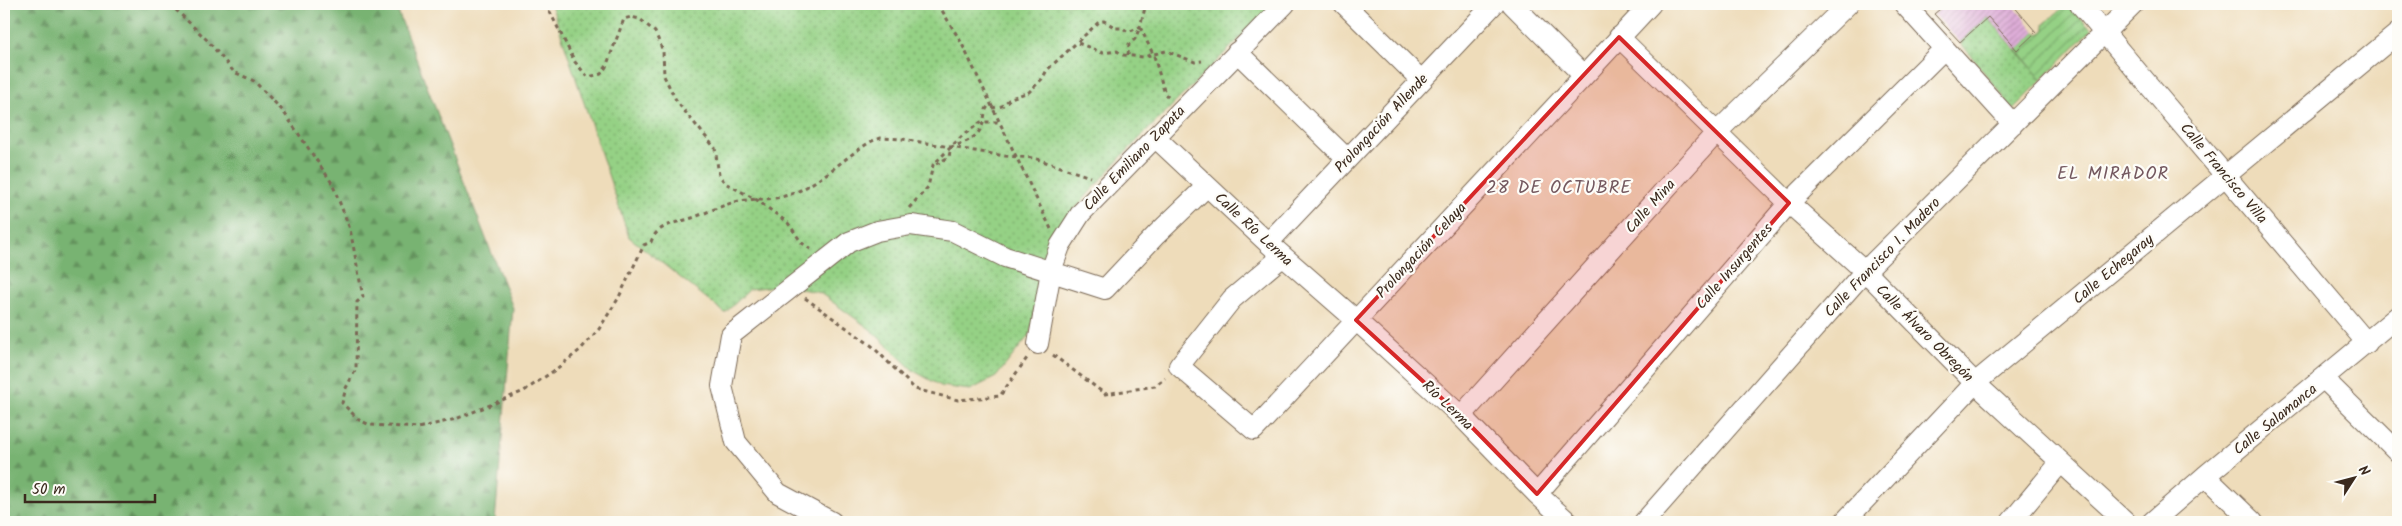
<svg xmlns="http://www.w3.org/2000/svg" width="2402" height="526" font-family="Kalam,sans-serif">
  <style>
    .grass { fill: url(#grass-dots); stroke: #687e52 }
    .forest { fill: url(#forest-firs); stroke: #5a6e48 }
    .garden { fill: url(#garden-furrows); stroke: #687e52 }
    .building { fill: url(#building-hatch) }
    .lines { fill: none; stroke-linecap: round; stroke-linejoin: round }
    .minor-casing { stroke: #7a6855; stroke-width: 22 }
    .path { stroke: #7a6855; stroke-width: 3; stroke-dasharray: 4 4; stroke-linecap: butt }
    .minor { stroke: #fff; stroke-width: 20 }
    .marked { fill: #d62828; fill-opacity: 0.2; stroke: #d62828; stroke-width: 4; stroke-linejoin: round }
    .labels { text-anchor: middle; stroke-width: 4.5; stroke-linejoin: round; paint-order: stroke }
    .street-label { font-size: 15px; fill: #3b2a1e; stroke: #fdfcf7 }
    .quarter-label { font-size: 18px; letter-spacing: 1px; fill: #74585f; stroke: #fdfcf7 }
  </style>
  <defs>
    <pattern id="grass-dots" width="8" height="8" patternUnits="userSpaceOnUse" patternTransform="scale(1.25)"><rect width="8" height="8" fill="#95d185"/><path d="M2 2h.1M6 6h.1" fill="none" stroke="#7baa6c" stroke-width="1.8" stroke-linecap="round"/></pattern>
    <pattern id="forest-firs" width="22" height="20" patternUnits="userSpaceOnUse" patternTransform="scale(1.25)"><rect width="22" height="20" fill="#78b372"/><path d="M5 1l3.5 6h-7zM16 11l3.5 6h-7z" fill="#64925d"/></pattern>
    <pattern id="garden-furrows" width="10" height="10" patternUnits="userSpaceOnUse" patternTransform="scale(1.25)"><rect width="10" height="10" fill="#95d185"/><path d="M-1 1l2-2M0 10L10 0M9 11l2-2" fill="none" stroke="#7baa6c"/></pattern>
    <pattern id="building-hatch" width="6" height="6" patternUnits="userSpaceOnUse" patternTransform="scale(1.25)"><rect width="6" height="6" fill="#dfaed9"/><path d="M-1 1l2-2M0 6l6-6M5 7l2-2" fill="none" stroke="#b68eaf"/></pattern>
  </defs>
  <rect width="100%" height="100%" fill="#fdfcf7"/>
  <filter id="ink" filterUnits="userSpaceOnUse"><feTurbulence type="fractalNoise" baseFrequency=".02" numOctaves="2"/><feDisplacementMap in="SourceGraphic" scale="10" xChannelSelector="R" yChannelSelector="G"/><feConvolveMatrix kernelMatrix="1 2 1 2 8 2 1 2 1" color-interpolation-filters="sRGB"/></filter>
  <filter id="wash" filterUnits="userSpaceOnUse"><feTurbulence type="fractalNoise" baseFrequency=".0096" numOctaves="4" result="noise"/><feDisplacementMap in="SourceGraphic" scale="20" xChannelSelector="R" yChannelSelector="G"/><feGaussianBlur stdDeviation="1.12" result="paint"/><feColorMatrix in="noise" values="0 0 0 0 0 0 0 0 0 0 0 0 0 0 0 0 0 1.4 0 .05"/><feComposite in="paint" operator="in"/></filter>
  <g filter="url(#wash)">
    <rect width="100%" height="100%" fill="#eedcba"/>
    <path class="grass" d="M551,4H1274L1122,156L1073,211L1046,251L1030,334L996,377L970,390L941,386L914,371L870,329L820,293L784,285L750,289L725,313L629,237Z
      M1976,4L2042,80L2013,109L1960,42L1972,31L1961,18Z"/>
    <path class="forest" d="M4,4H395L513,308L495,522H4Z"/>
    <path class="garden" d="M2067,4L2092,29L2042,80L2017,50L2036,32L2040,34L2045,29L2044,24Z"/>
    <g id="blocks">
      <path class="building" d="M1946,4H2012L2036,32L2017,50L1988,17L1960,42L1934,14Z"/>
    </g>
  </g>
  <g filter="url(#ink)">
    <use href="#blocks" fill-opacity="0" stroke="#7a6855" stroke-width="1"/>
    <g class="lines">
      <g class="minor-casing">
        <path id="minor" d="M1344,4L1421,80
          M1512,4L1583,75
          M1904,4L2013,124
          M2080,4L2367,343
          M1619,37L1789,203L1865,271L1975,383L2126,522
          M1237,52L1347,159
          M1155,137L1268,243L1356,320L1461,416L1537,494L1568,522
          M1268,243L1494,4
          M1283,256L1232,299L1179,366L1254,430L1651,4
          M1038,344L1051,271L1060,246L1081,213L1285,4
          M2324,379L2398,452
          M1461,416L1716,133L1848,4
          M2205,476L2253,522
          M1537,494L1789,203L1944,49
          M832,522L778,493L736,442L722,386L731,335L849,242L877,231L911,225L953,231L1005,257L1105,289L1156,235L1207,186
          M1644,522L1865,271L2133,4
          M1844,522L1975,383L2398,33
          M2011,522L2060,463
          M2152,522L2205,476L2398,316"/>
      </g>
      <path class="path" d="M170,4L207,40L234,72L254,81L283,111L332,183L350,229L363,297L357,302L356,369L346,388L342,403L359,420L370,425L418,428L456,419L524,391L555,370L580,350L599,329L618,299L644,245L651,242C657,224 677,223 692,218C706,213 720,206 735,202C750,198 766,200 781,197C816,189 842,158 872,141L881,138L902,139L1005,156L1034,158L1090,177
        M546,4L575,62L588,77L601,74L606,67L624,19L631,17L640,19L655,32L663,51L664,76L677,102L715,148L719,175L725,183L757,200L788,223L802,243L812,250
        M938,4L961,42L1051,229
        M1078,43L1103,53L1117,51L1123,55L1143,57L1166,51L1195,62L1202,61
        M1128,55L1129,44L1135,39L1140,27L1154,56L1165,94L1169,98
        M992,108L1002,106L1011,98L1029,92L1042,79L1047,70L1099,22L1104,21L1116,28H1123L1128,32L1140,27L1146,4
        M936,164L949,157L951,147C967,142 981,137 984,119C985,113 985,109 990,104
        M909,208L928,187L933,165L962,136L981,122H999
        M805,298L872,346L915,389L958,400L1000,396L1027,358
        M1053,355L1105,394L1155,386L1165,378"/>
      <use href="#minor" class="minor"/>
    </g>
  </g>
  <path class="marked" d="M1619,37L1789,203L1537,494L1461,416L1356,320Z"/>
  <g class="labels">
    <g class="street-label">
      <text transform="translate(1381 123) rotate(-47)" y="5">Prolongación Allende</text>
      <text transform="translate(1134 158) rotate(-46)" y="5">Calle Emiliano Zapata</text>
      <text transform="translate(2224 173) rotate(50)" y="5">Calle Francisco Villa</text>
      <text transform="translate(1650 206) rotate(-48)" y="5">Calle Mina</text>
      <text transform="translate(1254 229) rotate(43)" y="5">Calle Río Lerma</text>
      <text transform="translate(1421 250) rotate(-47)" y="5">Prolongación Celaya</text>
      <text transform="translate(1882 257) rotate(-46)" y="5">Calle Francisco I. Madero</text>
      <text transform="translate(1734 266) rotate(-49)" y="5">Calle Insurgentes</text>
      <text transform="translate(2113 269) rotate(-40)" y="5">Calle Echegaray</text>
      <text transform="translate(1925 333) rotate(45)" y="5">Calle Álvaro Obregón</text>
      <text transform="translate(1448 405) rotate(44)" y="5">Río Lerma</text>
      <text transform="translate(2275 419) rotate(-39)" y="5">Calle Salamanca</text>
    </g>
    <g class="quarter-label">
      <text x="2113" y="179">EL MIRADOR</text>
      <text x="1559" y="193">28 DE OCTUBRE</text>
    </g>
  </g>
  <rect width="2402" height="526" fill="none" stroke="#fdfcf7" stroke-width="20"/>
  <g transform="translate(2354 478) rotate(54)" stroke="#fdfcf7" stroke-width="4" paint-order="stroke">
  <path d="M0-4L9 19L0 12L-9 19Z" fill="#3b2a1e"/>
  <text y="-8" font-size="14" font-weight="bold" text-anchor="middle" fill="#3b2a1e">N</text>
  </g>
  <path d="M25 494v8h130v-8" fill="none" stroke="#3b2a1e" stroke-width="2.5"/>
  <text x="32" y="494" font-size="15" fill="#3b2a1e" stroke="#fdfcf7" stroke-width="4" paint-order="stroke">50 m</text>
</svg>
